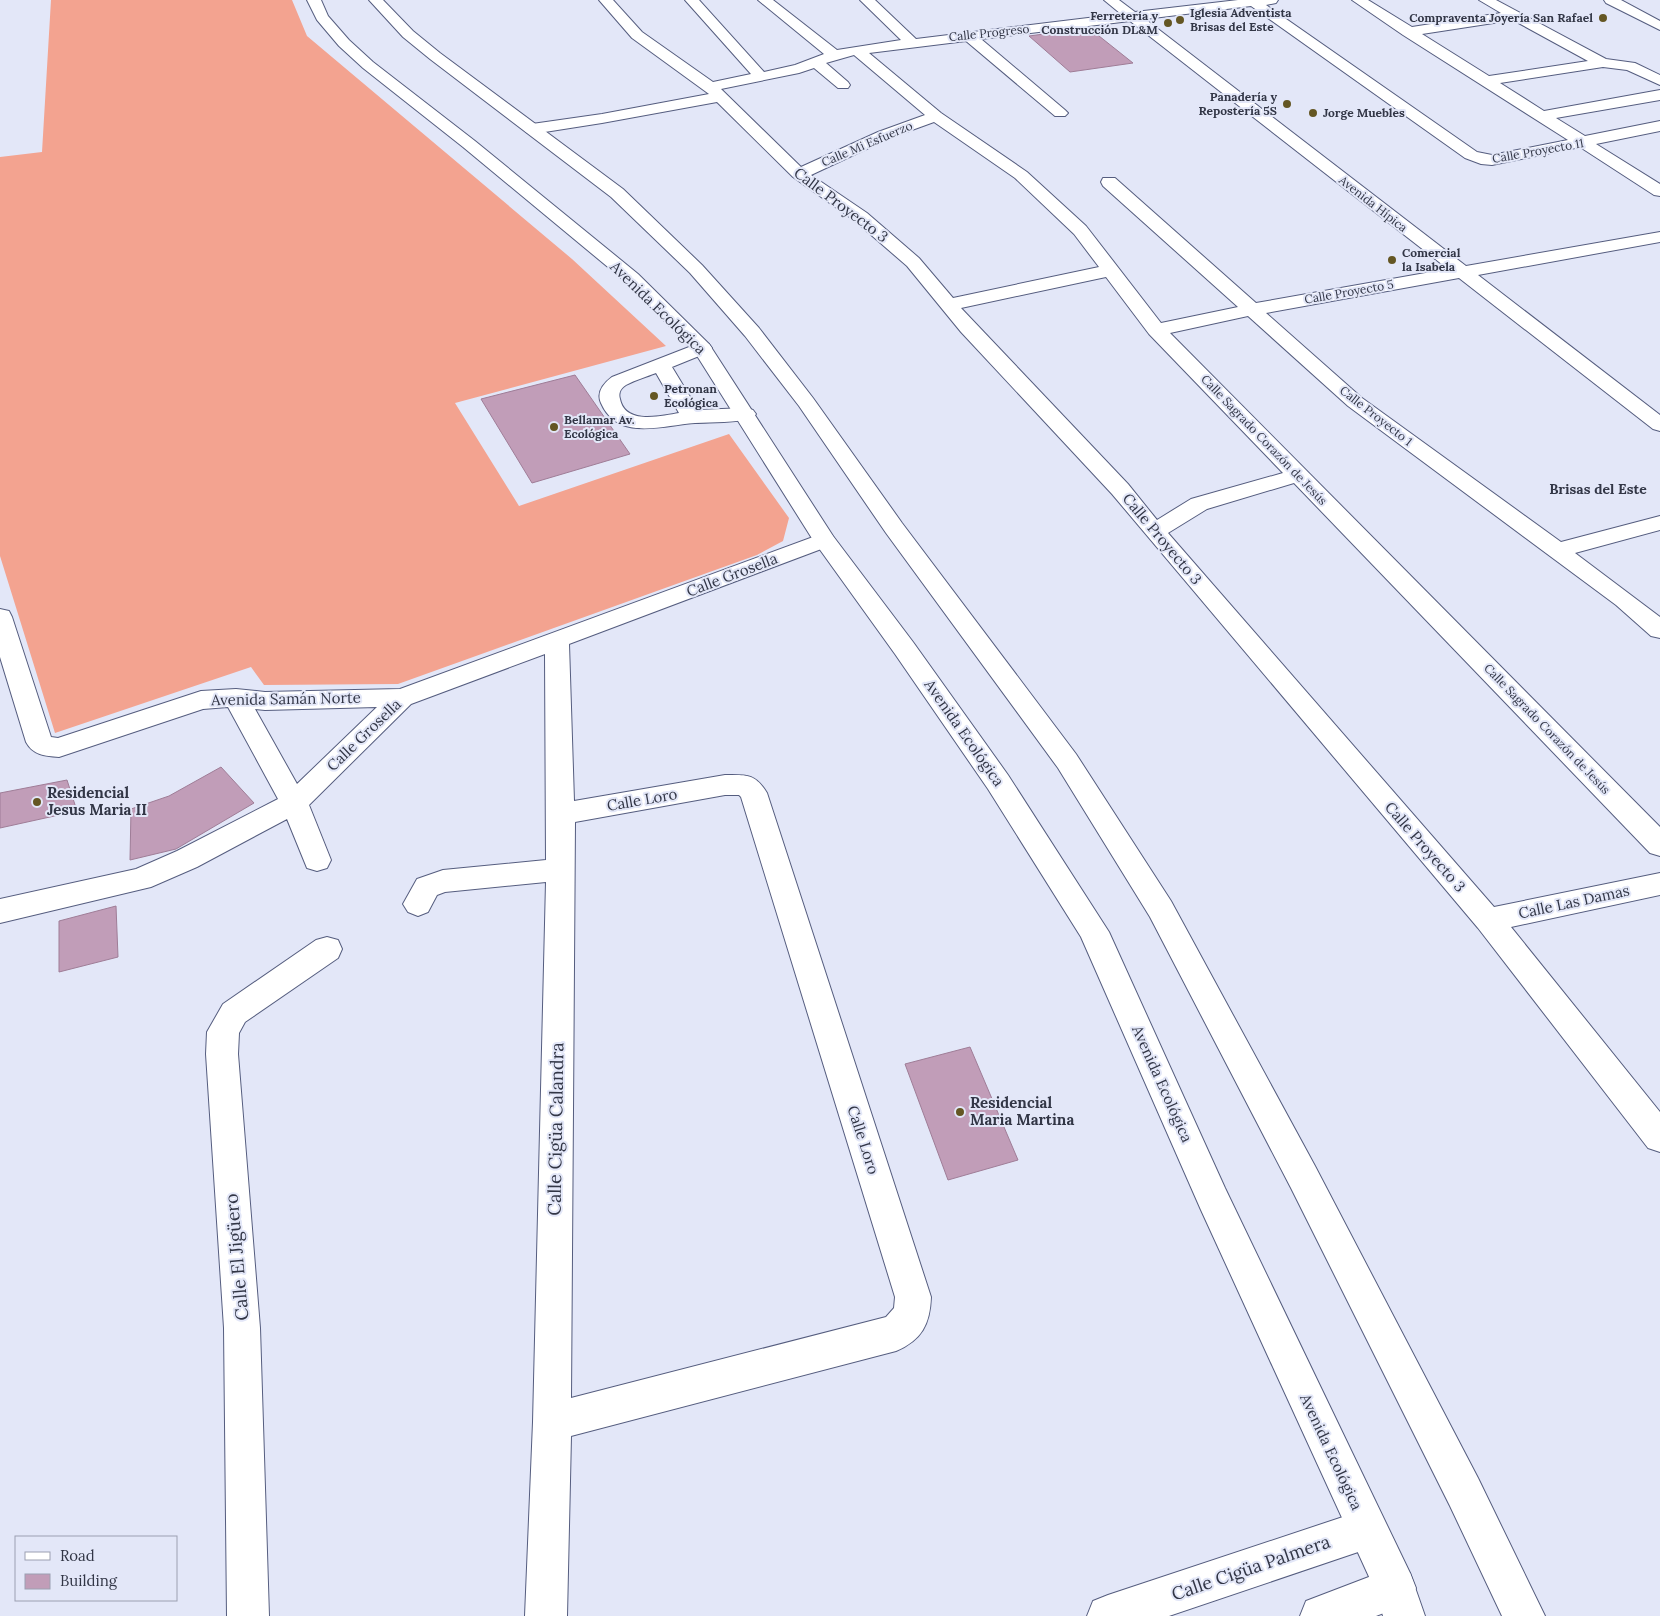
<svg xmlns="http://www.w3.org/2000/svg" width="1660" height="1616" font-family="Lora,serif">
  <style>
    .forest { fill: #f3a390 }
    .building { fill: #c19db8; stroke: #9f7d97 }
    .lines { fill: none; stroke-linecap: round; stroke-linejoin: round }
    .minor-casing { stroke: #555d7f; stroke-width: 2 }
    .major-casing { stroke: #555d7f; stroke-width: 2 }
    .minor { fill: #fff; fill-rule: evenodd }
    .major { fill: #fff; fill-rule: evenodd }
    .poi-dot { fill: #645623; stroke: #e3e7f8; stroke-width: 2 }
    .labels { text-anchor: middle; stroke-width: 4; stroke-linejoin: round; paint-order: stroke }
    .far-poi-label { font-size: 12px; font-weight: bold; fill: #323646; stroke: #e3e7f8; text-anchor: start }
    .far-street-label { font-size: 12px; fill: #323646; stroke: #e3e7f8 }
    .far-neighbourhood-label { font-size: 14px; font-weight: bold; fill: #323646; stroke: #e3e7f8 }
    .street-label { font-size: 15px; fill: #323646; stroke: #e3e7f8 }
    .poi-label { font-size: 15px; font-weight: bold; fill: #323646; stroke: #e3e7f8; text-anchor: start }
    .near-street-label { font-size: 18px; fill: #323646; stroke: #e3e7f8 }
  </style>
  <rect width="100%" height="100%" fill="#e3e7f8"/>
  <path class="forest" d="M51,0H292L307,36L572,259L666,346L455,403L519,506L729,434L789,518L783,541L757,555L398,684L264,685L251,667L55,733L0,556V157L42,152Z"/>
  <path class="building" d="M1089,28L1133,63L1070,72L1029,36Z
    M575,375L630,454L532,483L481,399Z
    M221,767L254,803L176,849L130,860L131,809L169,796Z
    M67,780L77,811L0,828V793Z
    M116,906L118,957L59,972V921Z
    M970,1047L1018,1160L948,1180L905,1064Z"/>
  <g class="lines">
    <g class="minor-casing">
      <path id="minor" d="M599,0H613L642,32L713,82L751,74L685,0H699L764,72L795,65L824,54L758,0H773L837,50L901,40L860,0H875L916,39L1121,14L1104,0H1119L1135,12L1238,0H1278L1276,3L1266,5L1477,152L1492,155L1568,140L1403,35L1352,0H1368L1412,27L1501,13L1479,0H1496L1606,59L1635,63L1660,75V85L1627,70L1603,67L1500,83L1544,111L1660,90V100L1556,118L1585,136L1660,121V131L1596,144L1660,184V196L1654,195L1580,147L1492,165L1481,164L1465,158L1251,6L1145,19L1466,266L1660,232V242L1478,275L1660,415V431L1653,429L1459,278L1266,313L1362,398L1561,542L1660,516V530L1575,553L1660,617V638L1651,636L1616,605L1348,406L1248,316L1170,333L1660,827V856L1650,853L1294,483L1207,509L1168,533L1494,907L1660,873V895L1511,927L1660,1112V1152L1648,1148L1478,928L1112,494L961,332L907,266L855,221L793,177L717,102L602,123L532,134L526,132L524,129L526,126L532,124L602,114L709,94L632,38ZM1513,20L1588,61L1489,76L1422,34ZM1130,21L1448,269L1256,303L1115,178H1103L1101,182L1103,186L1238,307L1161,323L1086,226L1027,172L941,113L869,53L966,41L1055,116H1065L1068,113L1065,110L981,39ZM854,55L925,115L878,132L801,167L721,89L799,73L814,68L838,88H848L850,85L848,82L826,63ZM934,122L1015,178L1074,234L1099,267L953,298L919,258L867,213L811,175L890,138ZM1106,277L1149,334L1283,473L1191,499L1157,520L1128,484L961,308Z
        M1604,0H1621L1660,21V30L1606,3Z
        M702,342L709,344L712,348L709,352L672,367L698,410L746,408L753,410L756,414L753,418C735,423 714,422 695,423C663,425 618,442 601,403C596,392 604,383 612,377ZM656,373L679,413C661,416 625,425 620,399C618,393 621,388 626,385C635,380 646,377 656,373Z
        M824,533L832,535L835,540L832,545L569,644L574,801L725,775C746,775 755,773 767,793L931,1297C930,1324 922,1340 896,1351L571,1436L567,1616H525L533,1422L546,882L445,892L437,895L428,912L418,916L408,912L403,904L417,879L443,870L546,860L545,654L411,704L309,805L331,860L327,868L317,871L307,868L287,819L197,867L151,887L0,923V899L136,869L177,851L278,799L228,707L203,709L59,757C45,756 33,755 26,742L0,657V609L9,611L12,617L51,737L58,738L201,691L236,689L265,692L400,689ZM377,707L297,784L255,709L265,710ZM725,795H739L741,797L895,1297L894,1308L886,1317L571,1398L575,822Z
        M327,937L338,940L342,949L338,958L245,1022L239,1033L238,1054L260,1328L269,1616H227L224,1328L206,1054L207,1032L223,1004L316,940Z
        M1367,1509L1381,1515L1387,1529L1381,1543L1367,1549L1169,1616H1087L1093,1601L1108,1595Z
        M1395,1567L1410,1573L1416,1588L1410,1603L1376,1616H1300L1306,1601Z"/>
    </g>
    <g class="major-casing">
      <path id="major" d="M307,0H321L328,16L349,40L373,62L475,141L638,274L709,344L833,536L913,642L1008,775L1109,932L1225,1188L1410,1573L1425,1616H1383L1376,1592L1201,1210L1081,937L988,789L895,654L813,540L694,351L626,282L463,147L363,68L339,46L317,20Z
        M369,0H383L413,31L440,53L623,189L702,265L759,328L813,398L902,523L1076,754L1171,901L1315,1166L1478,1478L1545,1616H1502L1450,1506L1291,1188L1150,917L1058,768L886,533L799,406L745,336L690,273L611,197L430,59L403,37Z"/>
    </g>
    <use href="#minor" class="minor"/>
    <use href="#major" class="major"/>
  </g>
  <g class="poi-dot">
    <circle cx="1603" cy="18" r="5"/>
    <circle cx="1180" cy="20" r="5"/>
    <circle cx="1168" cy="23" r="5"/>
    <circle cx="1287" cy="104" r="5"/>
    <circle cx="1313" cy="113" r="5"/>
    <circle cx="1392" cy="260" r="5"/>
    <circle cx="654" cy="396" r="5"/>
    <circle cx="554" cy="427" r="5"/>
    <circle cx="37" cy="802" r="5"/>
    <circle cx="960" cy="1112" r="5"/>
  </g>
  <g class="labels">
    <g class="far-poi-label">
      <text x="1190" y="17">Iglesia Adventista<tspan x="1190" dy="14">Brisas del Este</tspan></text>
      <text x="1158" y="20" text-anchor="end">Ferretería y<tspan x="1158" dy="14">Construcción DL&amp;M</tspan></text>
      <text x="1593" y="22" text-anchor="end">Compraventa Joyería San Rafael</text>
      <text x="1277" y="101" text-anchor="end">Panadería y<tspan x="1277" dy="14">Repostería 5S</tspan></text>
      <text x="1323" y="117">Jorge Muebles</text>
      <text x="1402" y="257">Comercial<tspan x="1402" dy="14">la Isabela</tspan></text>
      <text x="664" y="393">Petronan<tspan x="664" dy="14">Ecológica</tspan></text>
      <text x="564" y="424">Bellamar Av.<tspan x="564" dy="14">Ecológica</tspan></text>
    </g>
    <g class="far-street-label">
      <text transform="translate(989 33) rotate(-6)" y="4">Calle Progreso</text>
      <text transform="translate(867 144) rotate(-23)" y="4">Calle Mi Esfuerzo</text>
      <text transform="translate(1538 151) rotate(-10)" y="4">Calle Proyecto 11</text>
      <text transform="translate(1373 204) rotate(38)" y="4">Avenida Hípica</text>
      <text transform="translate(1349 292) rotate(-10)" y="4">Calle Proyecto 5</text>
      <text transform="translate(1376 416) rotate(38)" y="4">Calle Proyecto 1</text>
      <text transform="translate(1264 440) rotate(46)" y="4">Calle Sagrado Corazón de Jesús</text>
      <text transform="translate(1547 729) rotate(46)" y="4">Calle Sagrado Corazón de Jesús</text>
    </g>
    <g class="far-neighbourhood-label">
      <text x="1598" y="494">Brisas del Este</text>
    </g>
    <g class="street-label">
      <text transform="translate(841 205) rotate(37)" y="5">Calle Proyecto 3</text>
      <text transform="translate(658 308) rotate(44)" y="5">Avenida Ecológica</text>
      <text transform="translate(1162 539) rotate(50)" y="5">Calle Proyecto 3</text>
      <text transform="translate(732 575) rotate(-21)" y="5">Calle Grosella</text>
      <text transform="translate(286 699) rotate(-1)" y="5">Avenida Samán Norte</text>
      <text transform="translate(964 733) rotate(55)" y="5">Avenida Ecológica</text>
      <text transform="translate(364 735) rotate(-44)" y="5">Calle Grosella</text>
      <text transform="translate(642 800) rotate(-10)" y="5">Calle Loro</text>
      <text transform="translate(1425 847) rotate(49)" y="5">Calle Proyecto 3</text>
      <text transform="translate(1574 902) rotate(-12)" y="5">Calle Las Damas</text>
      <text transform="translate(1162 1084) rotate(66)" y="5">Avenida Ecológica</text>
      <text transform="translate(863 1140) rotate(72)" y="5">Calle Loro</text>
      <text transform="translate(1331 1452) rotate(65)" y="5">Avenida Ecológica</text>
    </g>
    <g class="poi-label">
      <text x="47" y="798">Residencial<tspan x="47" dy="17">Jesus Maria II</tspan></text>
      <text x="970" y="1108">Residencial<tspan x="970" dy="17">Maria Martina</tspan></text>
    </g>
    <g class="near-street-label">
      <text transform="translate(556 1129) rotate(-89)" y="6">Calle Cigüa Calandra</text>
      <text transform="translate(237 1257) rotate(-95)" y="6">Calle El Jigüero</text>
      <text transform="translate(1251 1568) rotate(-19)" y="6">Calle Cigüa Palmera</text>
    </g>
  </g>
  <rect x="15" y="1536" width="162" height="65" fill="#e3e7f8" stroke="#9ca0b1"/>
  <rect x="25" y="1552" width="25" height="8" fill="#ffffff" stroke="#9ca0b1"/>
  <text x="60" y="1561" font-size="15" fill="#323646">Road</text>
  <rect x="25" y="1574" width="25" height="15" fill="#c19db8" stroke="#9ca0b1"/>
  <text x="60" y="1586" font-size="15" fill="#323646">Building</text>
</svg>
